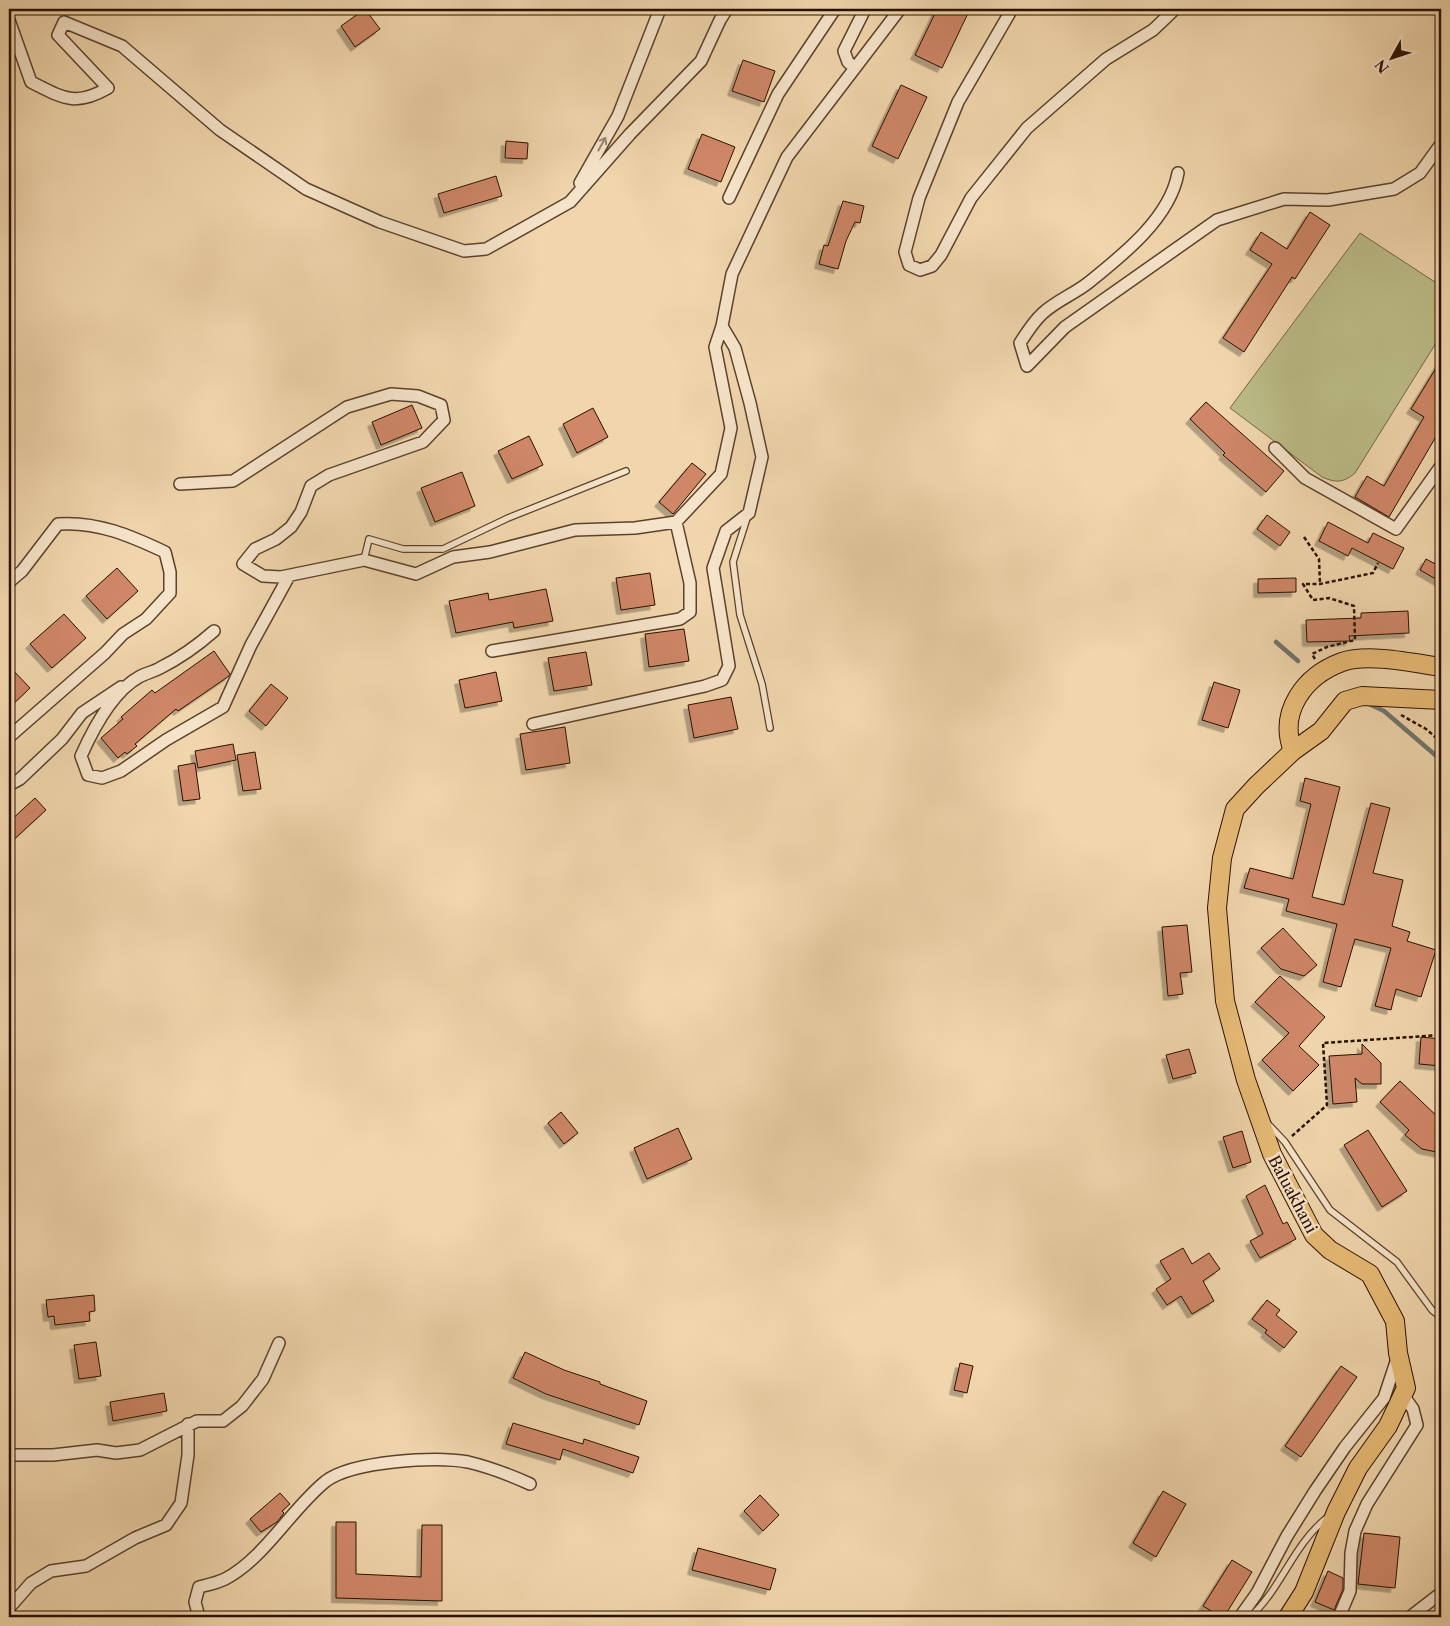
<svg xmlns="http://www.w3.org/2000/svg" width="1450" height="1626" font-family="'Libre Caslon Text',serif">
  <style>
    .green { fill: #bcbd88; stroke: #726644 }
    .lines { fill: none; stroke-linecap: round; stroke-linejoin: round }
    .stream { stroke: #70746d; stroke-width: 4.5 }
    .building { fill: #cf8768; stroke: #291000; filter: url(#shadow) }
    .service-casing { stroke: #5b422b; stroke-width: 8 }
    .minor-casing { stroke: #5b422b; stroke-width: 14 }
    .primary-casing { stroke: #291000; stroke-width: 20 }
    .path { stroke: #291000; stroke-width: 2.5; stroke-dasharray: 4 2.5; stroke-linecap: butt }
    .service { stroke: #f6e4ca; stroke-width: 5.5 }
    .minor { stroke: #f6e4ca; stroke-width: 11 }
    .primary { stroke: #e8bb76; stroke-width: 18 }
    .oneway { stroke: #9a856f }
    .labels { text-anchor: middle; stroke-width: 5; stroke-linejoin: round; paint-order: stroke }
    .street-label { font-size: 16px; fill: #291000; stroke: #f6e4ca }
  </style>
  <defs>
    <filter id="shadow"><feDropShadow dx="-4.5" dy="4.5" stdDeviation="0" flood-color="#0004"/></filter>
  </defs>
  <rect width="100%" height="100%" fill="#f1d6ad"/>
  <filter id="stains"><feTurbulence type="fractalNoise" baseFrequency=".004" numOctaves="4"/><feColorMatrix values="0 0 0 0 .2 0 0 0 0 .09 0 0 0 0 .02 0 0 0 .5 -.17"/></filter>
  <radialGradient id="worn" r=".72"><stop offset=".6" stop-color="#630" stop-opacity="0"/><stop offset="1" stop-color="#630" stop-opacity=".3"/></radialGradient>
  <path class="green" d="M1360,233L1441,286V335L1355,473C1343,483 1336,483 1322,477L1230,408Z"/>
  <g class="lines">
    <path class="stream" d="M1276,642L1298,661
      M1367,703L1384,711L1441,760"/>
  </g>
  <path class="building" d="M365,9L380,29L355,47L341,26Z
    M937,9H970L942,68L915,55Z
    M743,60L775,71L764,102L732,91Z
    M901,85L927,97L898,159L872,146Z
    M702,134L735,147L721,182L688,169Z
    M506,141L528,143L527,159L505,158Z
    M496,176L502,196L444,213L438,194Z
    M843,201L864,206L860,223L855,222L846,241L838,269L819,264L824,245L828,246Z
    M1310,212L1330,225L1295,279L1292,277L1244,352L1223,338L1272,264L1250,250L1261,232L1287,249Z
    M1441,360V428L1389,517L1355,497L1367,476L1384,486L1424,417L1411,409Z
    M1206,402L1284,471L1266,492L1223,455L1225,453L1190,419Z
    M412,405L422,428L381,445L372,422Z
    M593,408L608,437L577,453L563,424Z
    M529,436L543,465L512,479L498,451Z
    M692,463L706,474L673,514L659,502Z
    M462,472L475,506L435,522L421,488Z
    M1267,515L1290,532L1280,546L1257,529Z
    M1328,522L1368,543L1373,533L1404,548L1393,569L1352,548L1348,556L1319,541Z
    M1426,559L1441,567V582L1420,570Z
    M117,568L138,591L107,619L86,596Z
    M650,573L655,605L621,610L616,578Z
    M1296,578V592L1258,593V579Z
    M546,589L553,621L514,628L513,622L456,633L449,601L488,593L489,600Z
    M1408,611L1409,633L1349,636L1350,641L1307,642L1306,620L1361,618V613Z
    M64,614L86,638L52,668L30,644Z
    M684,629L689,661L649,667L645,634Z
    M214,651L230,674L229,676L178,711L176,709L135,744L137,746L127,754L125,752L118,758L101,738L123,719L121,717L152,690L155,693Z
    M586,652L592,685L554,691L548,658Z
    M9,666L30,688L9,708Z
    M496,672L502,701L465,708L459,680Z
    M1214,682L1240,690L1228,728L1202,720Z
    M271,684L288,698L266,726L249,711Z
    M731,697L738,729L694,738L688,705Z
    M565,727L570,763L526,770L520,734Z
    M233,744L236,760L198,768L195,751Z
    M255,752L261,789L243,791L237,755Z
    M195,763L200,799L183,801L178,766Z
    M1305,778L1340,787L1312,897L1344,905L1371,803L1390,808L1373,873L1403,880L1392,926L1410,932L1407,941L1436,950L1421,997L1396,989L1391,1010L1375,1006L1391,948L1355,939L1341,987L1323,982L1337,924L1286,911L1289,899L1244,888L1250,868L1293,879L1311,804L1300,801Z
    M35,798L46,810L9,844V822Z
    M1187,925L1192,972L1180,973L1183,994L1168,996L1162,927Z
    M1283,928L1317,965L1304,976L1281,969L1261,948Z
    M1280,976L1325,1017L1299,1046L1319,1065L1293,1091L1262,1060L1289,1033L1255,1002Z
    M1421,1037L1441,1039V1066L1419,1064Z
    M1362,1044L1381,1063V1084H1362L1355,1078L1357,1102L1333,1104L1329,1056L1362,1054Z
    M1189,1049L1196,1073L1173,1079L1166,1055Z
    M1400,1081L1441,1120V1153L1422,1149L1405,1135L1409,1130L1380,1102Z
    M561,1112L578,1133L564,1144L548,1123Z
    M678,1128L692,1159L647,1179L634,1148Z
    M1368,1130L1407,1191L1382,1207L1344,1145Z
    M1242,1131L1251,1162L1233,1168L1223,1137Z
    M1265,1185L1283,1224L1287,1222L1296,1239L1260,1258L1250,1241L1263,1234L1246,1196Z
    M1183,1248L1192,1264L1209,1253L1220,1269L1203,1281L1214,1301L1192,1314L1181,1296L1167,1305L1156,1289L1171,1279L1160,1261Z
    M94,1295L95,1311L89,1312L90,1321L55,1325L54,1316L48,1317L46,1300Z
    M1267,1300L1280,1310L1276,1315L1297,1332L1284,1348L1265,1333L1267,1330L1252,1319Z
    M96,1342L101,1376L79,1379L74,1345Z
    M525,1352L564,1370L600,1382V1384L647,1401L639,1425L546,1394L513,1378Z
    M960,1363L973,1366L967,1393L954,1390Z
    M1341,1366L1357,1377L1301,1457L1285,1446Z
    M164,1393L167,1411L113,1421L110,1402Z
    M513,1423L583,1444L584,1439L639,1457L633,1473L563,1449L560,1460L506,1444Z
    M1163,1491L1186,1504L1156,1557L1133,1543Z
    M280,1493L290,1504L282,1511L284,1513L277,1522L261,1532L250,1519Z
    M760,1495L779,1515L763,1531L744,1511Z
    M336,1522H356V1574L421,1577L422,1525H442V1601L336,1598Z
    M1364,1533L1400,1537L1395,1588L1358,1584Z
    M698,1548L776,1569L770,1590L692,1570Z
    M1232,1560L1252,1572L1224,1617H1221L1203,1606Z
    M1328,1571L1343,1578V1589L1334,1610L1315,1602Z"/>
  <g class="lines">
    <g class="service-casing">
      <path id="service" d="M748,515L733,562L740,615L762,684L770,728
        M364,560L369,539L403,549H443L508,518L626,471
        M1268,1124L1285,1142L1330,1210L1397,1262L1432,1310L1441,1317
        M1250,1617C1282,1588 1293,1544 1328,1517"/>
    </g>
    <g class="minor-casing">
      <path id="minor" d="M865,9L844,51L848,62L855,68L900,9
        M1012,9L958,102L919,198L905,252L909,265L920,270L932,266L941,255L971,198L1027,128L1106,59L1153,30L1175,9
        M9,20L31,82C63,98 75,107 108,88L58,35L64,22L122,46L220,130L306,189L380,222L464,251L486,249L570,202L630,134L701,61L720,20L727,9
        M1178,173C1170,218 1123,255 1088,283C1074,294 1056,301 1043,313C1034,321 1027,332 1020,343L1027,366L1065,327L1217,220L1284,199L1328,200L1394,189L1420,173L1441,144
        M580,183L618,116L660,9
        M729,198L778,94L835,9
        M1275,448L1305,478L1396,529L1441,466
        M180,484L233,481L347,407L391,394L418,396L441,405L444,420L423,442L329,475L311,486L301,512L291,527L276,539L255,549L243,564L263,576L281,577L364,560L416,574L453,557L490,552L575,530L635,528L676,522L721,474L731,428L715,347L722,326L732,274L787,157L855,68
        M9,582L22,571L58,524C97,521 131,536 165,552L170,572V593L146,619L123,634L105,653L9,737
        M214,631C197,646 180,658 160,668C153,672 146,673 139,677C112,692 93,729 81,756L88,775L102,778L121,771L166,740L223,707L251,645L289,576
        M492,651L680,619L690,612V583L676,522
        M533,724L705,686L722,680L729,666L713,568L726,531L749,513L762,457L750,403L735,348L722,326
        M9,785L20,779L62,739L82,713L121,687
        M9,1455H53L97,1450L116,1453L140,1450L197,1421H223L242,1406L263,1379L279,1343
        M9,1608L31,1583L51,1571L86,1566L135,1538L166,1525L181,1503L188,1455V1424
        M199,1617L195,1602L199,1587C207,1585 217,1583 225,1579C265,1558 291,1509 326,1481C353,1461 436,1456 468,1462C489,1467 510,1475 530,1484
        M1240,1617L1257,1593L1287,1536L1315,1491L1345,1447L1384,1398L1397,1359
        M1339,1617L1350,1591L1351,1553L1355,1531L1367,1504L1417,1425L1413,1409L1403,1395
        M1410,1617L1441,1593"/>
    </g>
    <g class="primary-casing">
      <path id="primary" d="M1293,751C1278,712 1304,676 1342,662C1368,653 1414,663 1441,667
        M1288,1617L1304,1592L1336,1512L1358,1468L1388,1426L1406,1388L1398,1353L1395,1321L1370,1274L1330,1250L1314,1235L1272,1154L1246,1080L1225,1001L1217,908L1222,858L1235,809L1256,786L1293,751L1321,731L1345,701L1362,696L1441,700"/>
    </g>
    <path class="path" d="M1304,537L1319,559L1320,584
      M1315,659L1312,654L1327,647L1355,640L1354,606L1329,598L1313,600L1303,584H1320L1373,573L1378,563
      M1401,715L1426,729L1441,742
      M1292,1136L1327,1105L1323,1043L1441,1035"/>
    <use href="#service" class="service"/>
    <use href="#minor" class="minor"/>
    <use href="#primary" class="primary"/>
  </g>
  <defs><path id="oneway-shaft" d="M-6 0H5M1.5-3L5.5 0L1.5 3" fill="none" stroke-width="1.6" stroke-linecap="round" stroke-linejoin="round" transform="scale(1.25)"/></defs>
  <use class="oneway" href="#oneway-shaft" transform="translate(602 144) rotate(-61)"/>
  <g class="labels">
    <g class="street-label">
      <text transform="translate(1293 1194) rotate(62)" y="6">Baluakhani</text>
    </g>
  </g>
  <rect width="1450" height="1626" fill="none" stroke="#f1d6ad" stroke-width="30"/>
  <rect x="10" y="10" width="1430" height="1606" fill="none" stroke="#291000" stroke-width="2.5"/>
  <rect x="15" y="15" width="1420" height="1596" fill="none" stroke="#291000"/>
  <g transform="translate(1392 58) rotate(230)" stroke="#f6e4ca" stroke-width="4" paint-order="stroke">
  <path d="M0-4L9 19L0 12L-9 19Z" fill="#291000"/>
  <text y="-8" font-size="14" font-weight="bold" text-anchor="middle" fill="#291000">N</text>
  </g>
  <rect width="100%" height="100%" filter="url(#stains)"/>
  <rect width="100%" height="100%" fill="url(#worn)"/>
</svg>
